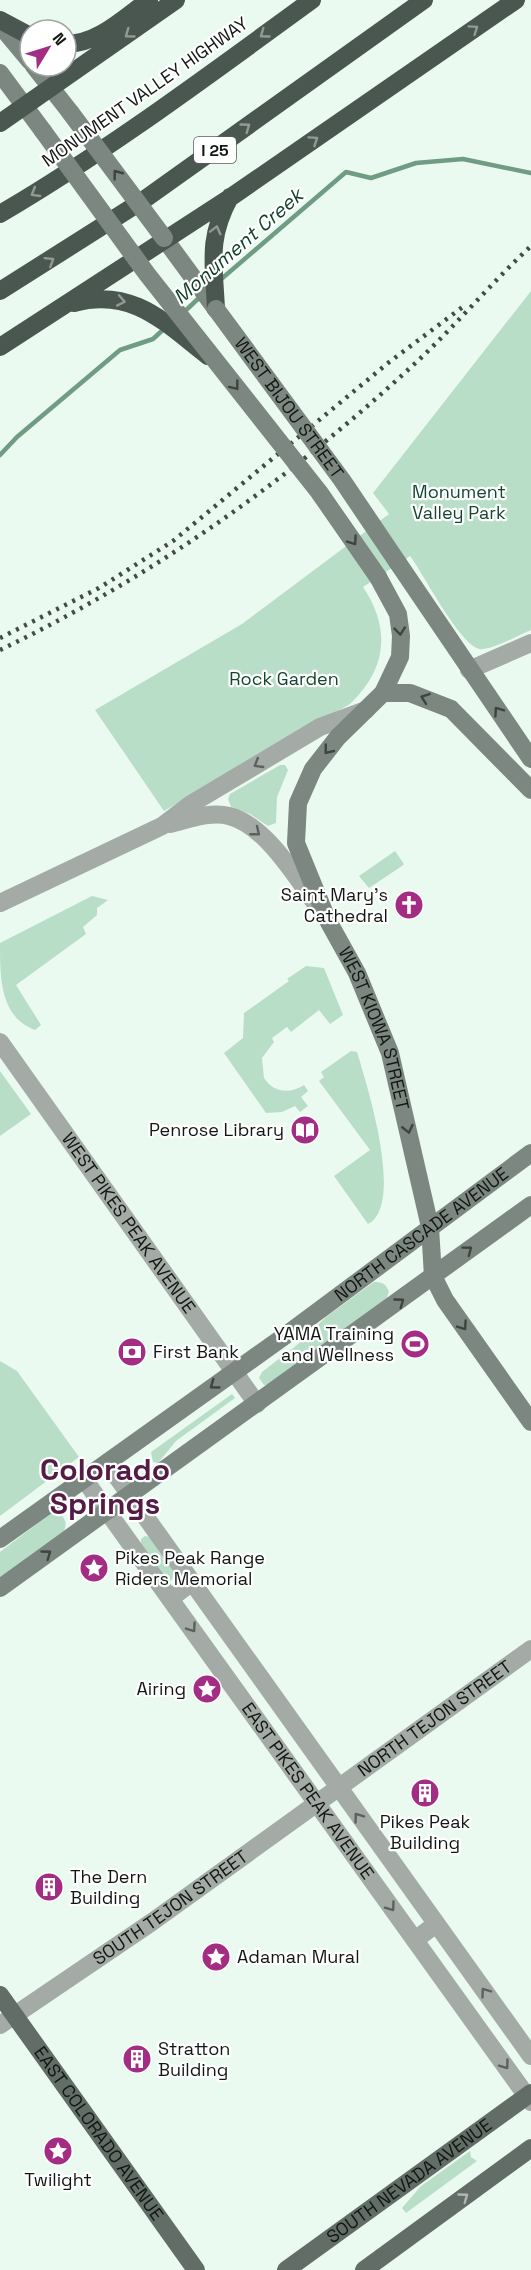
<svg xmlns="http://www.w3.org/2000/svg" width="531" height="2270" font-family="'Space Grotesk',sans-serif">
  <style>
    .green { fill: #b8dec8 }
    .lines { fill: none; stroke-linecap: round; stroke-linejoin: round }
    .stream { stroke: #6f9c83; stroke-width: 4.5 }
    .minor { stroke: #a4aba7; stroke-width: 18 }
    .tertiary { stroke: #a4aba7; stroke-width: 18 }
    .secondary { stroke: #7d8781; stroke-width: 18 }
    .primary { stroke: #626d67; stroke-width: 18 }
    .motorway { stroke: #4a5750; stroke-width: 18 }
    .rail { stroke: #434b46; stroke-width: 4.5; stroke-dasharray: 3 6; stroke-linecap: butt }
    .secondary-bridge { stroke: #7d8781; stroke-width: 18 }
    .oneway { stroke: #929a96 }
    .oneway2 { stroke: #3d4440 }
    .oneway3 { stroke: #5b615e }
    .oneway4 { stroke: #b0b6b3 }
    .labels { text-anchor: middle; stroke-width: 4.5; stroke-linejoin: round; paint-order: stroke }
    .shield { fill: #fff; stroke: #595d5a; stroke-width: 1.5 }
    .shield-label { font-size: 16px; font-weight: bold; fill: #121714 }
    .street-label { font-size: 18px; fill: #121714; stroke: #fff }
    .park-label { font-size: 18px; fill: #14452f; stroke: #fff }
    .poi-label { font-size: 18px; fill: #121714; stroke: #fff; text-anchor: start }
    .water-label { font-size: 20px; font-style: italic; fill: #0f412c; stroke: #fff }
    .town-label { font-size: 30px; font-weight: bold; fill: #541b44; stroke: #fff }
  </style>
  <rect width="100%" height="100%" fill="#eafaf1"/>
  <path class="green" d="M531,291V630C516,636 499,647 483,649C463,653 423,572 410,556L363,587C391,629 387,669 350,704L164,811L95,710L242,624L389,514L373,493Z
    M280,765H285L288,770L277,797L276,823L268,826L250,814L231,807L228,799L230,794Z
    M395,851L404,864L402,866L369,888L359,876Z
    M92,896L108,900L97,908V915L83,927L86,934L16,985L41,1025L35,1030C0,1017 0,978 0,943Z
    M306,966L324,968L343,1015L330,1024L319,1010L291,1032L287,1027L272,1038L274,1042L262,1058L264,1078C274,1093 290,1094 304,1085L308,1091L301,1097L308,1106L300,1112L295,1106L282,1112L266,1113L224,1053L243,1038L244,1013L289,981L287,979Z
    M351,1051L357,1052C367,1085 405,1205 368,1224L334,1176L370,1150L319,1081L324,1077L321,1072Z
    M0,1071L31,1114L0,1136Z
    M374,1282C383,1282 386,1284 389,1292L386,1300L269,1385H264L259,1378L262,1372L297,1345L327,1316Z
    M0,1361L17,1371L79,1457L0,1516Z
    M232,1394L235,1398L176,1441L158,1463L153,1462L151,1452Z
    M51,1513H59C66,1519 67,1523 64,1531L0,1577V1552Z
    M145,1536L150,1537L175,1573L171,1581L166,1580L141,1545V1539Z
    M470,2151L471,2157L477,2161L406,2213L402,2208L421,2186Z"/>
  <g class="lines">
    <path class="stream" d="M219,281L346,172L371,178L416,163L463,159L531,173
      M183,313L201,296
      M0,455L17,437L120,350L153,339L165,328"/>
    <g class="minor">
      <path d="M469,670L531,643"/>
      <path id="s1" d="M0,1042L257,1404"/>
      <path d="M171,1598L192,1582"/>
      <path d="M415,1940L436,1924"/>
    </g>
    <g class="tertiary">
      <path d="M170,824C187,820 210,811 229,816C266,825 298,880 320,910"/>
      <path d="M0,903L162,826L191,804L320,727L366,710"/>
      <path d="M107,1463L531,2056"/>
      <path id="s2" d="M84,1479L531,2102"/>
      <path id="s3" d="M0,2025L152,1922L531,1649"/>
    </g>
    <g class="secondary">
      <path d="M0,25L30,61"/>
      <path d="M34,66L70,112"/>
      <path d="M0,73L43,131"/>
      <path d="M164,238L216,309"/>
      <path d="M398,563L531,759"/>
      <path id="s4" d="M378,577L398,614L401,636L400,657L383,693L338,737L313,769L298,803L296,843L327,919L357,973L390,1053L430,1227L433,1276L445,1300L531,1422"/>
      <path d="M383,693H410L451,709L531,790"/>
      <path id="s5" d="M0,1539L286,1335L531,1153"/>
      <path d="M0,1588L531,1205"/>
    </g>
    <g class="primary">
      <path id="s6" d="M0,1995L196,2270"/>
      <path id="s7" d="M286,2270L531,2093"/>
      <path d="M364,2270L531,2148"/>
    </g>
    <path class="motorway" d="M0,20L30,36
      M66,44C98,44 124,18 149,0
      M0,123L176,0
      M0,214C109,150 210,74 312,0
      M0,291L145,199L424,0
      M74,303C133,287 165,323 208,356
      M216,309C214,264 207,239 230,197
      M0,347L231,197L516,0"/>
    <path class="rail" d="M0,638L99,588L173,541L388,363L464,306
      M0,650C152,577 286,482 410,368C452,330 489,285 531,246"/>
    <g class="secondary-bridge">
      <path d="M70,112L164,238"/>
      <path d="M43,131L147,274L319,492L378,577"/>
      <path id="s8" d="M216,309L342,480L398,563"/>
    </g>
  </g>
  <defs><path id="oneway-chevron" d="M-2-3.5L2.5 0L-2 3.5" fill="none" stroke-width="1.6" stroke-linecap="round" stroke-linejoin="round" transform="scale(1.5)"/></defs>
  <g class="oneway">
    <use href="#oneway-chevron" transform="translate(474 29) rotate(-35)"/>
    <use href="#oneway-chevron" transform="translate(129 34) rotate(144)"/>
    <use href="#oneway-chevron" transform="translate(264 34) rotate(144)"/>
    <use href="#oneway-chevron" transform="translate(246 127) rotate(-36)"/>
    <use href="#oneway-chevron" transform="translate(314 140) rotate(-34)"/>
    <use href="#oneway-chevron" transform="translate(35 193) rotate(149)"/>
    <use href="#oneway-chevron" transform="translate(216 230) rotate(-76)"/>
    <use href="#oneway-chevron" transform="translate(50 261) rotate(-32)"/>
    <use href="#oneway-chevron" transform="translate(121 301) rotate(11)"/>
  </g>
  <g class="oneway2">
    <use href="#oneway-chevron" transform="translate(117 174) rotate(-127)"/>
    <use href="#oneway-chevron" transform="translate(235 386) rotate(52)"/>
    <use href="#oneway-chevron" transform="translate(353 541) rotate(55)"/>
    <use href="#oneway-chevron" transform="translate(400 631) rotate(84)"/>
    <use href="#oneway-chevron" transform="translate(425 698) rotate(-160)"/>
    <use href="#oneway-chevron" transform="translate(498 711) rotate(-125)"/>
    <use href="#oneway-chevron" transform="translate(328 750) rotate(129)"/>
    <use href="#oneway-chevron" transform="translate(408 1129) rotate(77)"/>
    <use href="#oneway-chevron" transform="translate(468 1250) rotate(-37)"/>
    <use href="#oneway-chevron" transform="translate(400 1302) rotate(-36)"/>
    <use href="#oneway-chevron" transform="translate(463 1326) rotate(55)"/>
    <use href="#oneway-chevron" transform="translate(214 1385) rotate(144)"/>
    <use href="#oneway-chevron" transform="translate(47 1554) rotate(-36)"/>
  </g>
  <g class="oneway3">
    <use href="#oneway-chevron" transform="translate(258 764) rotate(149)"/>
    <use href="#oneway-chevron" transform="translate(256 832) rotate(39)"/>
    <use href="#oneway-chevron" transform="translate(192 1628) rotate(55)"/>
    <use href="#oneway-chevron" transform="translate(358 1817) rotate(-126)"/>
    <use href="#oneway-chevron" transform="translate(391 1907) rotate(54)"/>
    <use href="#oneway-chevron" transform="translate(485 1992) rotate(-126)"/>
    <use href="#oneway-chevron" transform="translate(505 2065) rotate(54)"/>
  </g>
  <use class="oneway4" href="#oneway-chevron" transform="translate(464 2197) rotate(-36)"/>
  <defs>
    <g id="church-disc" transform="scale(1.5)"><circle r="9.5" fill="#a42d84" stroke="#fff"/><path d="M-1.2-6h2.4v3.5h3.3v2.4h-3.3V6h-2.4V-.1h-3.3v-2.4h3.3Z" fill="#fff"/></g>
    <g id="library-disc" transform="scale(1.5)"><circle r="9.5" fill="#a42d84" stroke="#fff"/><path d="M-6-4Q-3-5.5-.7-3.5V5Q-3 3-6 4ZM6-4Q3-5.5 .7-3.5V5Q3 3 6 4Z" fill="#fff"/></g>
    <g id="stadium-disc" transform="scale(1.5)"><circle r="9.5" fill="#a42d84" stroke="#fff"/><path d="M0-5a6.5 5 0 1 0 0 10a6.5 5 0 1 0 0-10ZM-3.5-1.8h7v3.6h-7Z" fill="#fff"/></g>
    <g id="bank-disc" transform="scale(1.5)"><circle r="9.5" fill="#a42d84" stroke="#fff"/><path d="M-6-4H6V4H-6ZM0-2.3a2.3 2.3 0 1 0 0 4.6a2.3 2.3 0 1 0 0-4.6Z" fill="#fff"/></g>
    <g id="sight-disc" transform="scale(1.5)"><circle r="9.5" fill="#a42d84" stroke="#fff"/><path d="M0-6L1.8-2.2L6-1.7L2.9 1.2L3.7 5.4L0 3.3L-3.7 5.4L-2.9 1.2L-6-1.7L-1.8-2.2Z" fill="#fff"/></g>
    <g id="building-disc" transform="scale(1.5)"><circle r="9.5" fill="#a42d84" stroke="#fff"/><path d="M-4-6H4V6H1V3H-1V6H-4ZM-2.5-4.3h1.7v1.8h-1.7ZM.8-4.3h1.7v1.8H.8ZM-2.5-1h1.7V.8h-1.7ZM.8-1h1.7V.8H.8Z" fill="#fff"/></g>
  </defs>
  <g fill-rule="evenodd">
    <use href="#church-disc" x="409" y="905"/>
    <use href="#library-disc" x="305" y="1130"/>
    <use href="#stadium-disc" x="415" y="1344"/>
    <use href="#bank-disc" x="132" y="1352"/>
    <use href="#sight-disc" x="94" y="1568"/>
    <use href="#sight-disc" x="207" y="1689"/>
    <use href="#building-disc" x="425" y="1793"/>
    <use href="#building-disc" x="49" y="1887"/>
    <use href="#sight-disc" x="216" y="1957"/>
    <use href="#building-disc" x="137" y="2059"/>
    <use href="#sight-disc" x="58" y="2151"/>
  </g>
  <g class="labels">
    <rect class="shield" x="194" y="137" width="42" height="26" rx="4.5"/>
    <g class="shield-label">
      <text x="215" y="156">I 25</text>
    </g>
    <g class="street-label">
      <text transform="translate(145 92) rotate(-35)" y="6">MONUMENT VALLEY HIGHWAY</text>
      <text dy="6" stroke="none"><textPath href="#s8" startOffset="123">WEST BIJOU STREET</textPath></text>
      <text dy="6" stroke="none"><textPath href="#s4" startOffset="508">WEST KIOWA STREET</textPath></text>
      <text dy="6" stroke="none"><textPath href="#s1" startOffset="222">WEST PIKES PEAK AVENUE</textPath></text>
      <text dy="6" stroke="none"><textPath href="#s5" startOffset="520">NORTH CASCADE AVENUE</textPath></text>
      <text dy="6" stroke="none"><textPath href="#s3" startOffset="532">NORTH TEJON STREET</textPath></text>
      <text dy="6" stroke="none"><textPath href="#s2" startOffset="384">EAST PIKES PEAK AVENUE</textPath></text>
      <text dy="6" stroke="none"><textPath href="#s3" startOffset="207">SOUTH TEJON STREET</textPath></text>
      <text dy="6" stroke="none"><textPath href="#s6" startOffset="170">EAST COLORADO AVENUE</textPath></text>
      <text dy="6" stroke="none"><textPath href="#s7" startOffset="152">SOUTH NEVADA AVENUE</textPath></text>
    </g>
    <g class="park-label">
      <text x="459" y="498">Monument<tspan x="459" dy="21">Valley Park</tspan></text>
      <text x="284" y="685">Rock Garden</text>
    </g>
    <g class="poi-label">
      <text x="388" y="901" text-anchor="end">Saint Mary's<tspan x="388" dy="21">Cathedral</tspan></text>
      <text x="284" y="1136" text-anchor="end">Penrose Library</text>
      <text x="394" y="1340" text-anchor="end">YAMA Training<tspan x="394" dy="21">and Wellness</tspan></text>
      <text x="153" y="1358">First Bank</text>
      <text x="115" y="1564">Pikes Peak Range<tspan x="115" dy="21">Riders Memorial</tspan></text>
      <text x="186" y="1695" text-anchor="end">Airing</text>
      <text x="425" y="1828" text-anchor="middle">Pikes Peak<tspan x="425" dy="21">Building</tspan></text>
      <text x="70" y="1883">The Dern<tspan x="70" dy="21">Building</tspan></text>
      <text x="237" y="1963">Adaman Mural</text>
      <text x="158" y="2055">Stratton<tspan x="158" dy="21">Building</tspan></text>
      <text x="58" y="2186" text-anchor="middle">Twilight</text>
    </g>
    <g class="water-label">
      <text transform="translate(238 246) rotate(-41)" y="7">Monument Creek</text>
    </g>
    <g class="town-label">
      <text x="105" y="1480">Colorado<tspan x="105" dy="34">Springs</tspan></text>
    </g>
  </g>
  <g transform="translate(48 48) rotate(52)"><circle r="28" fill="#ffffff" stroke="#a0a2a1" stroke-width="1.5"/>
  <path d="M0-4.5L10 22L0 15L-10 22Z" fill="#a42d84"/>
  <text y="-9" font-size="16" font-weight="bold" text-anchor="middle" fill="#121714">N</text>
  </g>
</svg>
